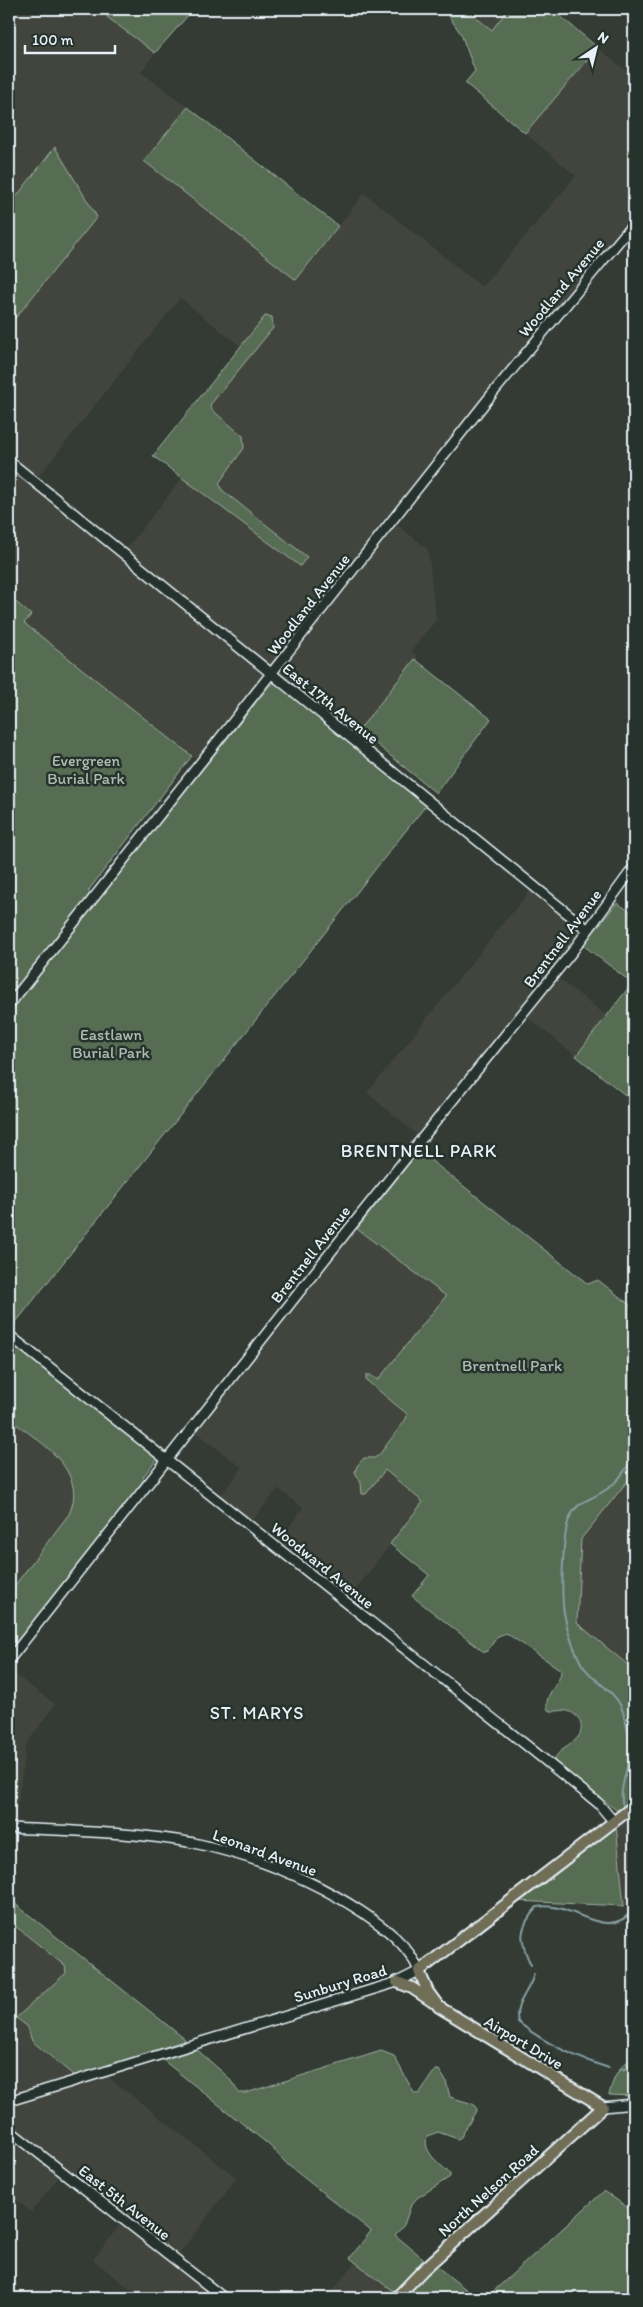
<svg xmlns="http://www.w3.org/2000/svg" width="643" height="2307" font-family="Itim,sans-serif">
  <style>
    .built { fill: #42453c; fill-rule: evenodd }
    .green { fill: #566d52; stroke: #9fafa5 }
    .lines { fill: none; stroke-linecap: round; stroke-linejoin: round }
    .stream { stroke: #869ea3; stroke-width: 2 }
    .secondary-casing { stroke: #e8f1f8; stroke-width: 12 }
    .primary-casing { stroke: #e8f1f8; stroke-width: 14 }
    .secondary { stroke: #26332d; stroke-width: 9 }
    .primary { stroke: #716e59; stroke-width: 10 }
    .labels { text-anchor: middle; stroke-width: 5; stroke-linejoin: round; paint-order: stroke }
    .street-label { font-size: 16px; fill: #e8f1f8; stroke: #26332d }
    .park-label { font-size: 16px; fill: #aebcb6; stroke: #26332d }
    .neighbourhood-label { font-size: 18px; letter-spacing: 1px; fill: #e8f1f8; stroke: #26332d }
  </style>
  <rect width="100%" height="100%" fill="#333b34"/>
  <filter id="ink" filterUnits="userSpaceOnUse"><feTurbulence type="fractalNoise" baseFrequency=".02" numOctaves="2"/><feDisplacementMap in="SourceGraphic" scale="10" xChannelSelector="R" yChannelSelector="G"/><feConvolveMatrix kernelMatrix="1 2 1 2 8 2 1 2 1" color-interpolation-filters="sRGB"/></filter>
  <g filter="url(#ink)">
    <path class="built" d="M9,9H113L107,17L155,53L141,72L188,107L144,161L296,280L364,193L482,287L576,176L525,133L598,48L634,77V222L392,521L428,549L436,620L411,651L418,656L350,741L270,685L205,766L24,623L31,614L9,596V500L14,491L12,481L9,475V326L97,217L55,147L9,206ZM180,298L240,346L265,316L210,405L211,409L243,436L244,448L219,483L222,490L307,557L300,566L182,478L127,548L39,476Z
      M465,9H508L492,30Z
      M536,883L588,927L554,975L607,1016L576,1056L523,1014L422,1139L367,1093Z
      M353,1225L447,1296L378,1380H366L407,1414L406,1419L379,1455L374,1458H364L355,1472L361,1483V1489L366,1494L384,1470L423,1502L346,1602L275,1546L303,1508L278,1489L249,1524L218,1499L242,1468L190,1428Z
      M9,1419L29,1433L60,1460L71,1476L75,1489L74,1505L69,1514L9,1593Z
      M634,1473V1670L577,1623L581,1539Z
      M9,1670L55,1704L26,1745L14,1831H9Z
      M634,1811V1905L624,1906L616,1825Z
      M9,1921L65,1966L66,1974L16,2019L27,2026L32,2041L72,2074L77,2076L98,2069L237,2178L176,2258L226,2298H142L93,2260L124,2219L63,2172L31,2212L9,2194Z
      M355,2262L390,2289L406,2298H327Z"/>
    <path class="green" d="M113,9H185L190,13L155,53L107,17Z
      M444,9H465L492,30L508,9H552L598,48L525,133L465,83L475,71L461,34Z
      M188,107L338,226L296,280L144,161Z
      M55,147L97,217L9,326V206Z
      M265,316L272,317L273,328L210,405L211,409L243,436L244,448L219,483L222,490L307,557L300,566L153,456Z
      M9,596L31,615L24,623L192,756L88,891L92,894L9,1001Z
      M415,659L491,719L436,793L359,730Z
      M274,683L282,686L427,804L9,1331V1012L270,685Z
      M617,903L634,914V1102L576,1056L632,983L583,945Z
      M419,1151L588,1284L598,1280L634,1308V1473L581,1539L577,1623L634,1670V1710L632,1714L634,1728V1799L622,1809L616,1810L554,1761C557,1746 588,1743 580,1721C578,1716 572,1712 567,1711C561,1709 554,1713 548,1710C542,1694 561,1685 561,1670L506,1633L498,1636L487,1651L484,1652L412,1596L429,1575L390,1544L423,1502L385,1470L366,1494H362L361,1483L355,1472L357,1466L364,1458H374L379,1455L406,1419L407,1414L366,1380V1375H370L378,1380L446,1296L357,1229Z
      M9,1339L154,1454L157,1459L143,1477L145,1479L9,1653V1593L69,1514C89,1471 40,1441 9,1419Z
      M616,1825L624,1906L515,1901Z
      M9,1899L186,2040L77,2076L72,2074L32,2041L27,2026L16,2018L66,1973L65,1966L9,1921Z
      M194,2047L229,2078L239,2093H246L381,2051L394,2056L414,2093L419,2094L435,2070H439L446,2081L450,2097L473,2104L477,2109L461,2137L458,2139L438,2132L427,2136C422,2153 440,2163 450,2174V2177L417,2198L411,2205L404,2225L395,2235L424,2259L395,2291L390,2289L350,2258L371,2231L288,2165L269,2145L159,2057Z
      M634,2058V2096L609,2095C613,2079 618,2065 634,2058Z
      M604,2191L634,2212V2298H486Z
      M436,2266L477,2298L404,2297Z"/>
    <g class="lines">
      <path class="stream" d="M624,1808C616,1792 631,1765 630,1745C629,1735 626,1722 623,1712C617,1690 592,1682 581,1663C573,1648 567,1629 564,1613C561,1595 562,1529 571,1515C578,1501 592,1499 604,1491C618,1483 625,1470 634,1457
        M628,1816L634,1833
        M531,1965C519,1940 518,1928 537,1907C574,1900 605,1945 634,1909
        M534,1974C530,1991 513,2004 518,2022C544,2043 577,2058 609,2068
        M620,2070L634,2067"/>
      <g class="secondary-casing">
        <path id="secondary" d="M9,461L588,930
          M9,1005L492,394L634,223
          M9,1335L526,1745L598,1803L614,1822
          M9,1660L345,1234L572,952L634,867
          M9,1828C68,1831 136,1832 194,1843C253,1856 312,1879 362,1912C384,1927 409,1945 419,1971L397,1982L9,2101
          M603,2107L634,2104
          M9,2130L224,2298"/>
      </g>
      <g class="primary-casing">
        <path id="primary" d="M397,1982L412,1988L433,2002
          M396,2298L424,2269L603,2107L439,2007L428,1992L419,1971L634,1806"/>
      </g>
      <use href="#secondary" class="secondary"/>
      <use href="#primary" class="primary"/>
    </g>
  </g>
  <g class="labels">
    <g class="street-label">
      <text transform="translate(561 287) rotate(-50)" y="6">Woodland Avenue</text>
      <text transform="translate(308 604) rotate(-52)" y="6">Woodland Avenue</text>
      <text transform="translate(331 703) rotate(39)" y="6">East 17th Avenue</text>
      <text transform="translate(562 938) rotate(-53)" y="6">Brentnell Avenue</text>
      <text transform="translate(310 1254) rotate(-52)" y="6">Brentnell Avenue</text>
      <text transform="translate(323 1565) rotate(39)" y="6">Woodward Avenue</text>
      <text transform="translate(265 1852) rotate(20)" y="6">Leonard Avenue</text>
      <text transform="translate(340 1983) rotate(-17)" y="6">Sunbury Road</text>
      <text transform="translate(524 2042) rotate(31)" y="6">Airport Drive</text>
      <text transform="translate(488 2190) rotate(-42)" y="6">North Nelson Road</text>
      <text transform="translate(125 2202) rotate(38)" y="6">East 5th Avenue</text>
    </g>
    <g class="park-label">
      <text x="86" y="766">Evergreen<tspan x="86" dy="18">Burial Park</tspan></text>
      <text x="111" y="1040">Eastlawn<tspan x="111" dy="18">Burial Park</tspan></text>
      <text x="512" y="1371">Brentnell Park</text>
    </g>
    <g class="neighbourhood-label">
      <text x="419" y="1157">BRENTNELL PARK</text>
      <text x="257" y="1719">ST. MARYS</text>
    </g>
  </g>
  <rect width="643" height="2307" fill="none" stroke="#26332d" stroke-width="30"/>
  <rect x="15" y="15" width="613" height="2277" fill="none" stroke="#e8f1f8" stroke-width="2" filter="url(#ink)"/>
  <g transform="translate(596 48) rotate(35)" stroke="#26332d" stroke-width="4" paint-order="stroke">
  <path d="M0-4L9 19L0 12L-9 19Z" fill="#e8f1f8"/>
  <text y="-8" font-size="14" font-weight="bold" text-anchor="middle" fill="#e8f1f8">N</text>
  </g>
  <path d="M25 45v8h90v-8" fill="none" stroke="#e8f1f8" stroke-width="2.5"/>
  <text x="32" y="45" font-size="15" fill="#e8f1f8" stroke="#26332d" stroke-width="4" paint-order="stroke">100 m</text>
</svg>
